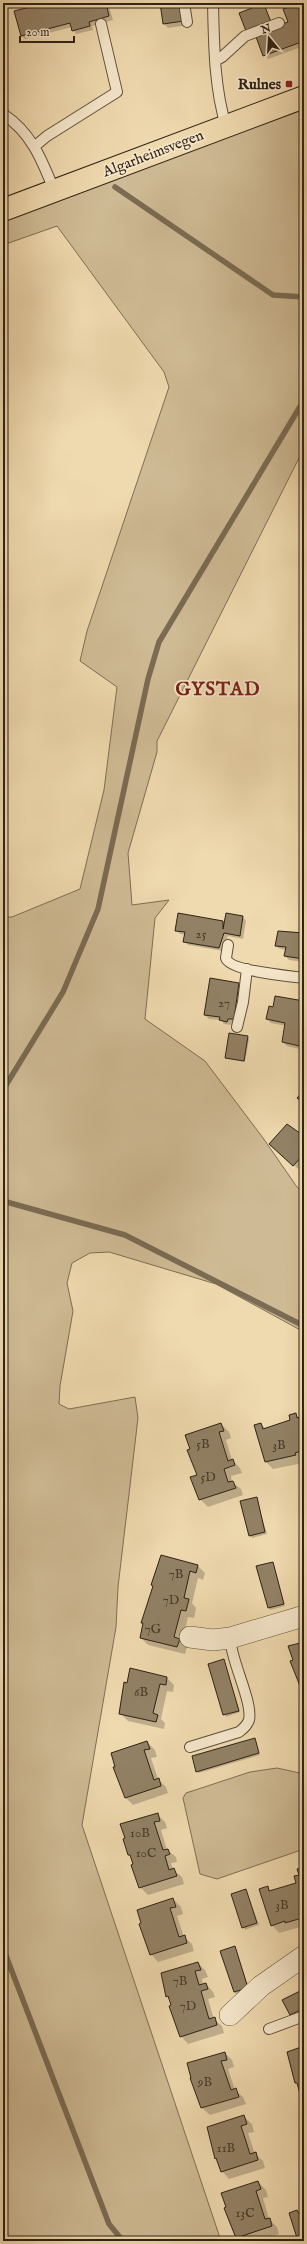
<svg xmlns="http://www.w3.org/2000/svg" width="307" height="2244" font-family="'IM FELL English',serif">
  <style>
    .green { fill: #ceba94; stroke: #7e6e54 }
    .shadow { fill: #0003 }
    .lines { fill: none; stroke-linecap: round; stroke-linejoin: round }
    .stream { stroke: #7a6b52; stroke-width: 5.5 }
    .building { fill: #928165; stroke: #2e2215 }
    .service-casing { stroke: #5e503b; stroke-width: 12 }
    .minor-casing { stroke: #5e503b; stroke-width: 22 }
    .primary-casing { stroke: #2e2215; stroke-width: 24 }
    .service { stroke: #f5e6ca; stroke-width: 10 }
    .minor { stroke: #f5e6ca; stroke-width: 21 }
    .primary { stroke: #efd9ae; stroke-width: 22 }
    .poi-dot { fill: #8f2418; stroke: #f5e6ca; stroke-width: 1.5 }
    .labels { text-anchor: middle; stroke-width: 3.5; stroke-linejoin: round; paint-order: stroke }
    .number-label { font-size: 13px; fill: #473a29 }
    .poi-label { font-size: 15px; font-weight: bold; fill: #2e2215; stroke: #f5e6ca; text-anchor: end }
    .street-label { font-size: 15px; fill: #2e2215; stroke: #f5e6ca }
    .district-label { font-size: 19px; font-weight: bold; letter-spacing: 1px; fill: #7a1f14; stroke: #f5e6ca }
  </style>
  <rect width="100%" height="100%" fill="#efd9ae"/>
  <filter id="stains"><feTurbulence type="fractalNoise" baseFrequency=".005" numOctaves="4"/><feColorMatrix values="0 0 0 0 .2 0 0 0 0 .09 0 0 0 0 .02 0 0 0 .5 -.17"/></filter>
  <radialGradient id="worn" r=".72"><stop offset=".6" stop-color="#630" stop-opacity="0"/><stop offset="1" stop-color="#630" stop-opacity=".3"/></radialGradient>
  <path class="green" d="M304,96V448L157,741V752L128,853L132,905L169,900L155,918L145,1019L205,1061L263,1138L297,1187L304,1193V1332L216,1284L109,1252L90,1253L72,1263L67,1283L73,1311L60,1386L59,1404L69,1409L135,1397L138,1418L118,1587L116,1627L82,1825L221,2241H3V917H12L80,889L104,790L117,687L80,661L87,631L169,387L164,372L57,226L3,245V208Z
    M277,1768L304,1774V1849L217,1879L200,1874L183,1798L186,1793L250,1772Z"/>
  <path class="shadow" d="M62,3H108L113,20L92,26L93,30L76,34L72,27L25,39L21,35L42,5L44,8Z
    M161,3L188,25L168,28L164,24Z
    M302,3L304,6V46L268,59L264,55L290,23Z
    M243,917L246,921L243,939L228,936L223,951L188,945L185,941L186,935L180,934L176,930L223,922L225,924Z
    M304,935V962L289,960L285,956L286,950L280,949L276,946Z
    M239,983L242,987L237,1023L232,1022L231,1025L224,1024L221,1020L209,1019L205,1015Z
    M304,1002V1050L287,1046L283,1042L286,1026L271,1023L267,1019L274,1008Z
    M247,1037L249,1039L245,1062L228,1059L226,1058Z
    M304,1138V1162L298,1169L274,1147Z
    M295,1414L300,1418L304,1417L303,1463L273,1469L266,1462L261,1424L266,1429L292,1421Z
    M221,1424L229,1432L231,1438L226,1440L232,1460L240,1468L242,1473L231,1476L232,1482L241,1489L243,1495L208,1507L200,1499L198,1476Z
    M256,1498L267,1534L252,1538L250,1536Z
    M272,1563L285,1606L270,1610L269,1608Z
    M197,1565L205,1573L203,1580L198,1578L192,1603L196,1608L194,1618L188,1617L182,1642L187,1647L185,1654L148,1645L141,1638L154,1587L152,1585Z
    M223,1660L240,1712L226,1717L209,1664Z
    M167,1678L174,1685L173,1692L167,1691L161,1719L165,1723L164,1729L128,1721L120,1713Z
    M254,1739L260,1755L199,1773L197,1771Z
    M147,1742L155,1750L157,1757L151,1758L158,1779L166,1787L168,1793L133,1805L125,1797Z
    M157,1814L165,1822L167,1828L161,1830L167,1850L176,1857L177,1862L171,1863L173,1870L182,1877L184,1884L148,1895L140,1887L132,1858L129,1855Z
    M304,1868V1926L279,1933L272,1925L267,1887L272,1892L297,1883Z
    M246,1890L259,1925L245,1930L232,1895Z
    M173,1899L181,1907L183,1914L177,1916L184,1937L192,1944L194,1951L158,1962L151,1954Z
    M235,1947L249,1989L236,1994L234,1992Z
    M198,1963L205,1970L208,1977L202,1979L203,1985L206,1984L213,1992L215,1997L208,1999L214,2019L222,2026L224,2033L188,2044L181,2036L170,1999L167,1996Z
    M304,1990V2010L293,2016L291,2014Z
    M225,2053L232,2060L234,2067L228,2069L235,2090L243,2097L246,2104L210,2115L202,2108L191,2079Z
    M244,2117L252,2124L254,2132L248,2133L255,2154L263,2161L265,2168L229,2179L222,2171L211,2143Z
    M258,2182L266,2190L268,2197L263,2198L269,2219L277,2227L279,2234L257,2241H240L230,2224L223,2194Z"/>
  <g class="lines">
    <path class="stream" d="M115,187L273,295L304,297
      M3,1090L63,992L98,909L148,679L159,642L304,400
      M3,1201L125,1235L304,1326
      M3,1948L109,2224L123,2241"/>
  </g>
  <path class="building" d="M58,3H106L109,16L89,22L90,26L72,31L70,23L21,36L14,11L42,4L43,7Z
    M160,3H182L184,21L163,24Z
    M254,3L264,4L271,22L246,31L239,13L252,8L251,4Z
    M299,3H302L304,8V41L263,56L255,34L288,22L283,9Z
    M178,913L223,921V929L226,913L243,916L240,936L224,933L219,948L183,942L185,932L175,931Z
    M278,931L304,933V959L284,956L286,947L275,946Z
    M210,978L239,983L234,1019H228L227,1022L219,1020L220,1017L204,1015Z
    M275,996L304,1001V1047L282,1042L285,1023L266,1019L269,1006L273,1007Z
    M229,1033L248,1036L244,1061L225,1058Z
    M304,1090V1104L297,1098Z
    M287,1124L304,1136V1154L293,1166L269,1144Z
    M296,1413L297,1418L304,1416V1450L295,1453L296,1455L265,1462L254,1425L261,1423L263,1429L290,1420L289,1415Z
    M221,1423L224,1431L219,1432L228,1461L233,1459L235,1465L224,1469L228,1482L233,1481L236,1488L199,1500L190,1477L197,1475L187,1450L190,1449L185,1435Z
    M257,1497L265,1532L249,1536L240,1501Z
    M161,1555L198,1565L196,1573L190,1571L184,1598L189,1599L186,1611L181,1610L174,1637L180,1639L177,1647L140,1638L143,1623H141L153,1586L151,1585Z
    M273,1562L284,1604L268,1608L256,1566Z
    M304,1642V1690L302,1691L290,1661L293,1660L288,1646Z
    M224,1659L239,1711L223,1715L208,1664Z
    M130,1668L167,1677L166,1685L160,1684L153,1713L158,1715L156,1722L119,1714L124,1682L127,1683Z
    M255,1738L259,1753L196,1772L192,1756Z
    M147,1741L150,1749L144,1750L154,1780L159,1778L161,1786L125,1798L113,1767H115L111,1753Z
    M158,1813L160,1821L154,1822L163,1850L168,1849L170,1854L165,1856L169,1870L174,1868L177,1876L139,1888L131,1865L133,1864L130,1855H128L123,1839L125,1838L120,1824Z
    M304,1867V1915L302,1916V1918L285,1923V1921L271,1926L259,1889L268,1886L269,1891L296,1883L294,1876L299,1875L297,1869Z
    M246,1889L257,1923L242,1928L231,1894Z
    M173,1898L176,1907L170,1908L179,1937L185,1935L187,1943L150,1955L139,1924L141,1923L137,1910Z
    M235,1946L248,1988L234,1992L220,1951Z
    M198,1962L201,1970L195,1971L199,1985L206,1983L208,1989L201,1991L209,2019L215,2017L217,2025L180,2037L169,2006L171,2005L168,1996L166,1997L161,1973Z
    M304,1989V2008L290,2015L282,2000Z
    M304,2046V2096L301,2097L297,2083H295L287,2052Z
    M225,2052L227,2060L221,2061L231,2090L236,2088L239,2097L201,2108L190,2078H191L187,2063Z
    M244,2115L247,2124L241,2126L250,2154L256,2152L258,2160L221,2172L216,2158L215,2159L207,2127Z
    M258,2181L261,2189L256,2191L265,2219L270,2218L272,2226L236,2238L224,2208L226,2207L221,2193Z
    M297,2210L299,2214L304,2213V2241H298L289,2213Z"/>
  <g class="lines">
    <g class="service-casing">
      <path id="service" d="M184,3L187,22
        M213,3C214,44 214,86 226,126
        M215,61L222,57L245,36L279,23
        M3,114C31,132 42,160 54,190
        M35,146L47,136L117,92L101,24
        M228,945L226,958C229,971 290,976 304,978
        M237,1027L243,1002L247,969
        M190,1747L239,1732C243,1729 247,1726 249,1720C253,1702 231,1661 230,1638
        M269,2029L304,2016"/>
    </g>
    <g class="minor-casing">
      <path id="minor" d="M190,1637L213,1640L230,1638L304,1616
        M230,2015L261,1986L304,1956"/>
    </g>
    <g class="primary-casing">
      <path id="primary" d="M3,210L304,97"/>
    </g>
    <use href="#service" class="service"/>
    <use href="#minor" class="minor"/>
    <use href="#primary" class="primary"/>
  </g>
  <rect class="poi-dot" x="285" y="80" width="8" height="8" rx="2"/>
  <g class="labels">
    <g class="number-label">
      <text x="201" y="938">25</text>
      <text x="224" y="1007">27</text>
      <text x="203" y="1448">5B</text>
      <text x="279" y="1449">3B</text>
      <text x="208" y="1481">5D</text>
      <text x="176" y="1578">7B</text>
      <text x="171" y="1604">7D</text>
      <text x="153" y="1633">7G</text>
      <text x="141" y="1696">6B</text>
      <text x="140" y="1837">10B</text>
      <text x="146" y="1857">10C</text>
      <text x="282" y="1909">3B</text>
      <text x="180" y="1985">7B</text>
      <text x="188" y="2010">7D</text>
      <text x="205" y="2086">9B</text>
      <text x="226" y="2152">11B</text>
      <text x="245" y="2217">13C</text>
    </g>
    <g class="poi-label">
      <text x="281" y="89">Rulnes</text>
    </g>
    <g class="street-label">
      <text transform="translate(153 153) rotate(-21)" y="5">Algarheimsvegen</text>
    </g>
    <g class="district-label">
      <text x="218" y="695">GYSTAD</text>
    </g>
  </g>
  <rect width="307" height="2244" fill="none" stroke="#efd9ae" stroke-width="16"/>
  <rect x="4" y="4" width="299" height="2236" fill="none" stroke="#2e2215" stroke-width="2"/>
  <rect x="8" y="8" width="291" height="2228" fill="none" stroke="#2e2215"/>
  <g transform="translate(269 38) rotate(342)" stroke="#f5e6ca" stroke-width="3" paint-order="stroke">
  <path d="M0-3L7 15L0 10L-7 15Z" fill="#2e2215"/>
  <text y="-6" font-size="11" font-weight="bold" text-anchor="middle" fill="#2e2215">N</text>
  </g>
  <path d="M20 36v6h54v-6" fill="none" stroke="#2e2215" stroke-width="2"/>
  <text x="26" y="36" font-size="12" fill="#2e2215" stroke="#f5e6ca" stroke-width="3" paint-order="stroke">20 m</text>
  <rect width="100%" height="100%" filter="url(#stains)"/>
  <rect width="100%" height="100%" fill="url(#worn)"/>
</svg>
